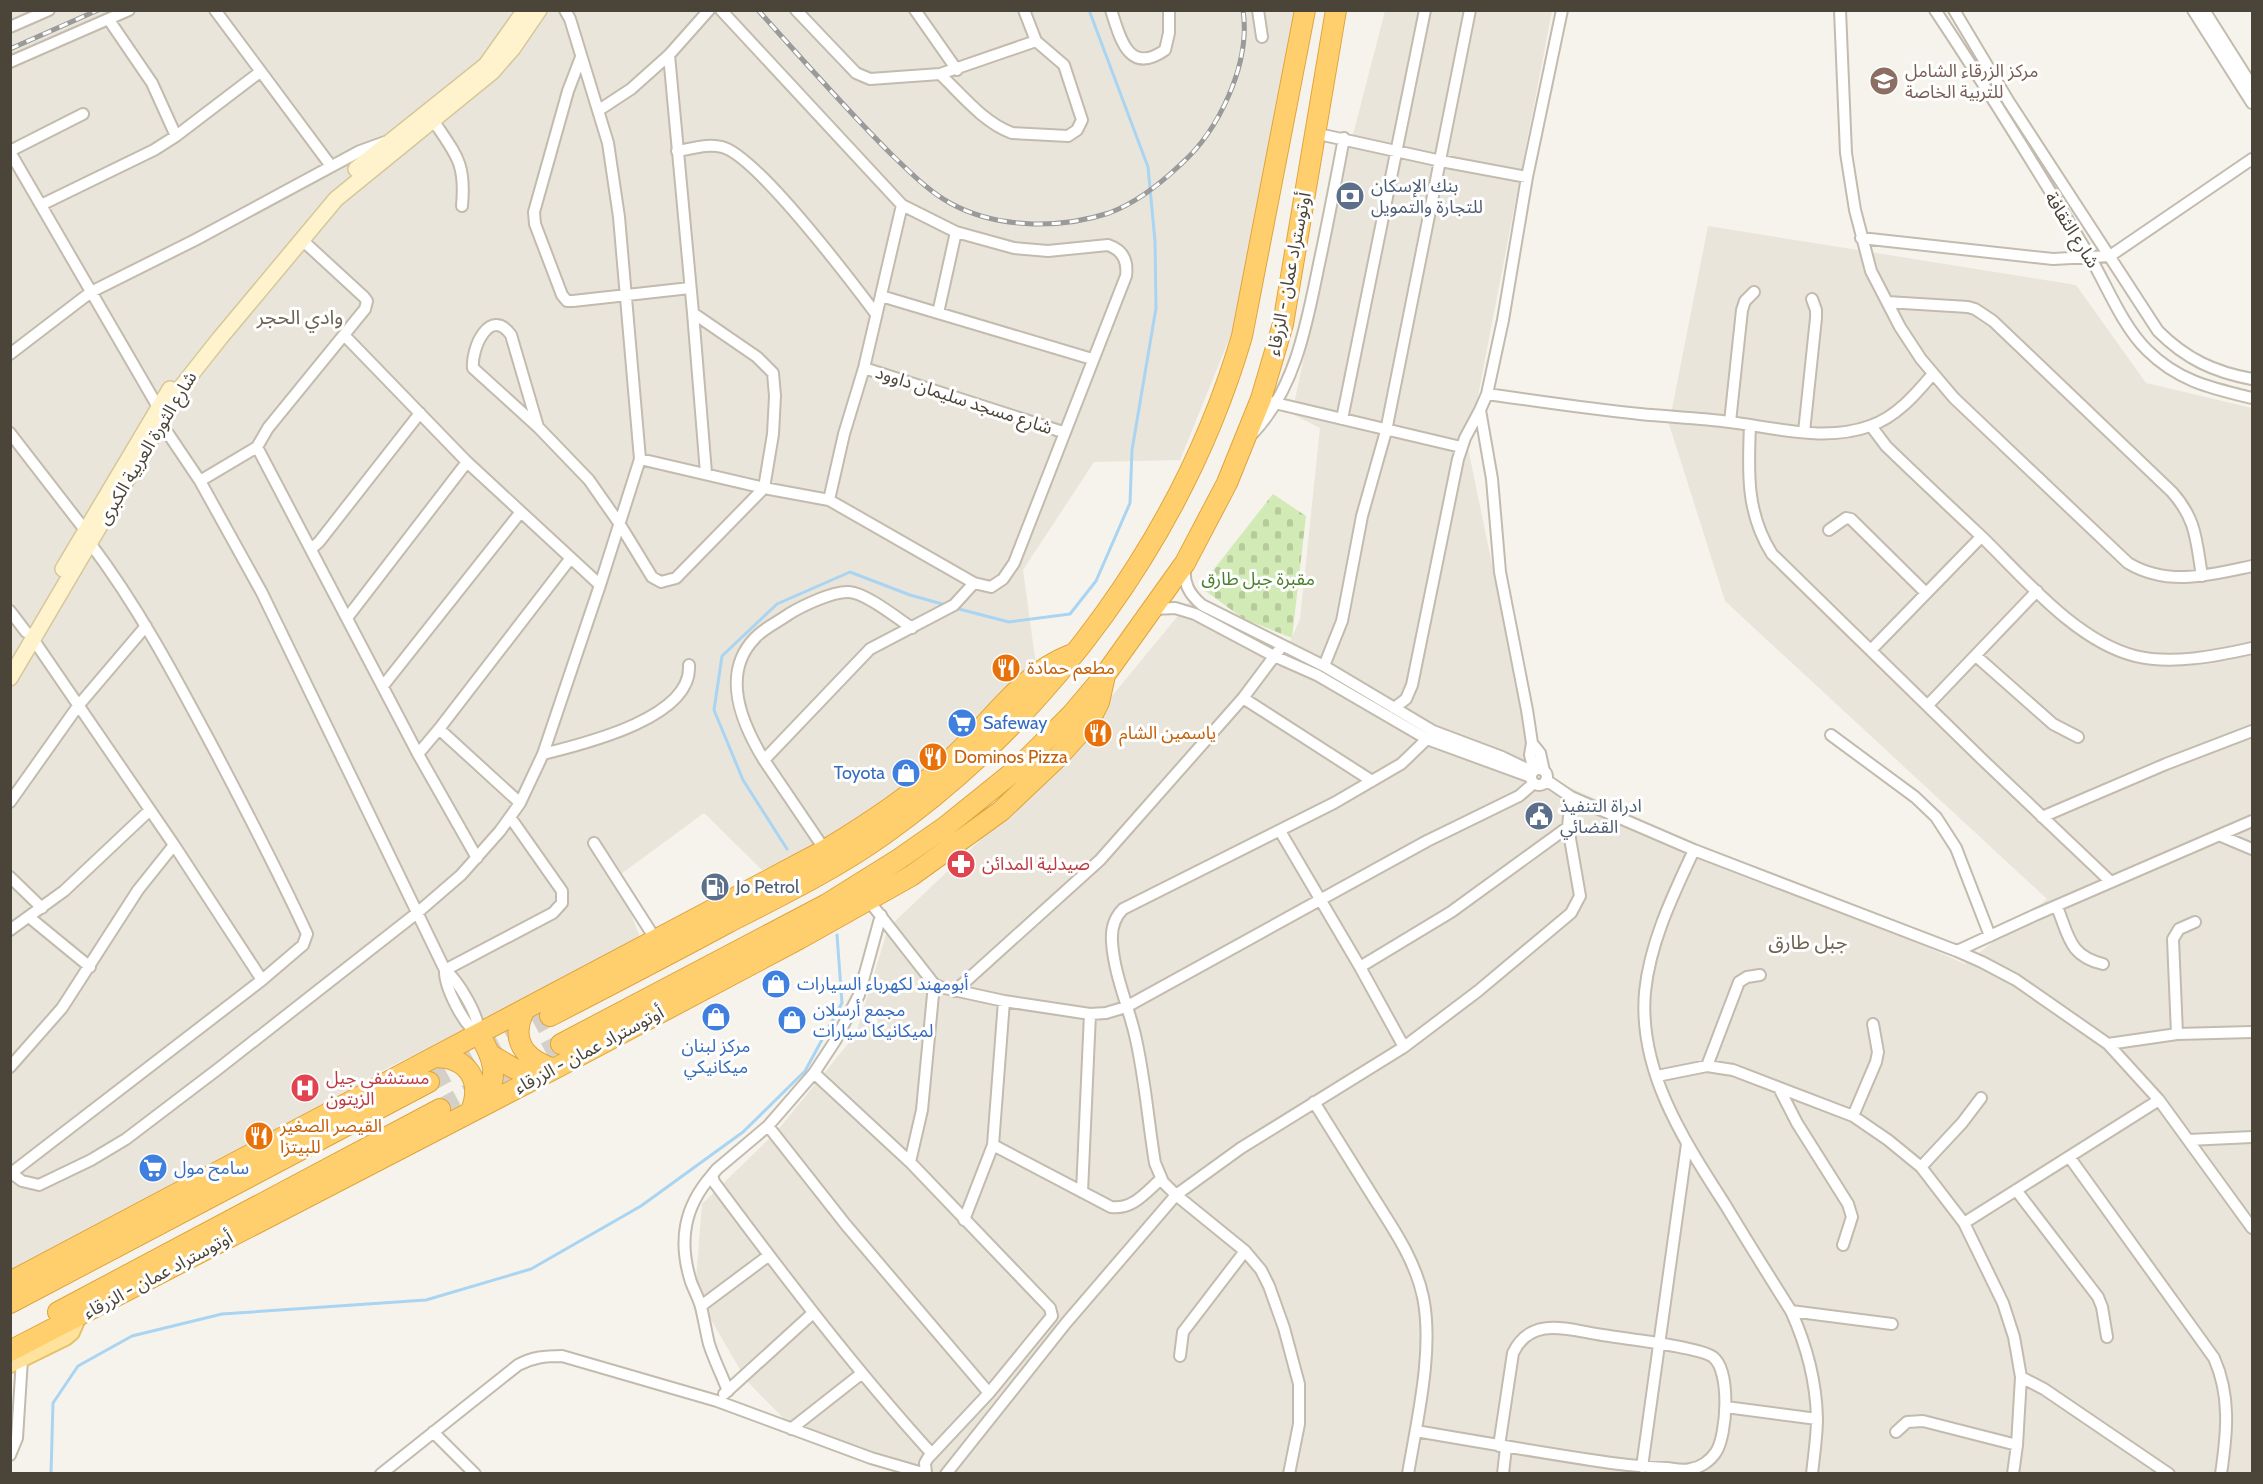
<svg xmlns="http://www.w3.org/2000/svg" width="2263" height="1484" font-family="Cabin,'Noto Sans Arabic',sans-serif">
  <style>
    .residential { fill: #eae5da }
    .cemetery { fill: url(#cemetery-stones) }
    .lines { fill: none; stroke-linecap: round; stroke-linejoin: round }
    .stream { stroke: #a9d4f2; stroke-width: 3 }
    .highway-tunnel { stroke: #d4d0c8; stroke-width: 20; stroke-dasharray: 20 10; stroke-linecap: butt }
    .street-casing { stroke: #c2bbae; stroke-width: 14 }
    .secondary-casing { stroke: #d6c79b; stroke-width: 18 }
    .primary-casing { stroke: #e6c16a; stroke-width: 20 }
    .highway-casing { stroke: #e0a43c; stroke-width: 22 }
    .street { stroke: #fff; stroke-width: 10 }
    .secondary { stroke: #fff3cd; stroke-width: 15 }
    .primary { stroke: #ffe39c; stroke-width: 16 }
    .highway { stroke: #ffcf6e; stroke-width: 20 }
    .rail-casing { stroke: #9a9a9a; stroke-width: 5 }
    .rail { stroke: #fff; stroke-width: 3; stroke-dasharray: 9; stroke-linecap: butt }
    .labels { text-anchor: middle; stroke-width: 6; stroke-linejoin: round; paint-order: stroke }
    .education-label { font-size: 18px; fill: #785e54; stroke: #fff; text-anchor: start }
    .service-label { font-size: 18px; fill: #4e5e75; stroke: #fff; text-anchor: start }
    .street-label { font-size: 18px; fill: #4b4439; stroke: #fff }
    .park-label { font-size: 18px; fill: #4a7f2a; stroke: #fff }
    .food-label { font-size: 18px; fill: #c56008; stroke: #fff; text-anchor: start }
    .shop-label { font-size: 18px; fill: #366cbe; stroke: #fff; text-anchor: start }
    .health-label { font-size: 18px; fill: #be3a42; stroke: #fff; text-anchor: start }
    .neighbourhood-label { font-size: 20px; fill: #6e6250; stroke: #fff }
  </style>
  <defs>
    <pattern id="cemetery-stones" width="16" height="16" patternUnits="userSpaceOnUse" patternTransform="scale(1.5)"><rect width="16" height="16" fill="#d2eab5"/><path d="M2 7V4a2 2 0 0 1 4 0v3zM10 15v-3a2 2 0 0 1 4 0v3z" fill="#b6ca9c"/></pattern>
  </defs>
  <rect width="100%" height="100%" fill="#f6f3ec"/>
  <path class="residential" d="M11,11H1301L1269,141L1236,322L1180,460L1094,462L1023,570L1037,672L843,836L762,870L704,813L617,877L644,948L391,1066L11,1276Z
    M1385,11H1552L1468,448L1535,772L1965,964L2047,899L1725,601L1669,424L1708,226L2076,285L2146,383L2252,408V1473H911L788,1423L746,1380L695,1292L702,1204L777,1131L856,1034L888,928L1042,781L1191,600L1279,667L1300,619L1320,428L1292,414L1342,177Z"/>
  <path class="cemetery" d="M1273,494L1306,516L1292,638L1244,619L1200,587Z"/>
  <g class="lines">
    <path class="stream" d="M955,608L1009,622L1070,614L1096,581L1130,503L1132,450L1156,308L1155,241L1148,167L1089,10
      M787,849L743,780L714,710L722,656L777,604L850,572L910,595L946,605
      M51,1474L53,1403L78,1366L132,1336L222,1314L426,1300L531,1269L641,1206L743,1132L805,1071L842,1003L837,935"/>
    <path class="highway-tunnel" d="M429,1082L550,1016
      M440,1109L561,1044"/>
    <g class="street-casing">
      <path id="street" d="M215,10L331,166
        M796,10L856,73L870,79L940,74L1036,41L1024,10
        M915,10L957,70
        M1111,10C1120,37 1128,76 1165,50L1169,33V10
        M1258,10L1262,37
        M1840,10L1846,153L1855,210L1871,271L1900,327L1921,359L1954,398L2128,563C2168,587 2210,575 2252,566
        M1935,10C1989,91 2040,174 2090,257C2107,286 2123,327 2147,350C2178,381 2211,388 2252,398
        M1954,10L2009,102L2158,331C2186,359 2214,372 2252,379
        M2193,10L2252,103
        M2204,10L2252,86
        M109,20L152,83L176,136
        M10,27L49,10
        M581,57L568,91L534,212L535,224L562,295L567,301H573L690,288
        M10,62L129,10
        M940,74C962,95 983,122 1012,133L1068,136L1077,130L1082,120L1064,65L1036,41
        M599,110L631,89L669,55
        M433,120C456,155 466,162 462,206
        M1314,133L1441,161L1527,177
        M10,151L83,114
        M677,151C691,149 708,143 722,147C756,155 852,282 876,314
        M10,152L158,407
        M41,205L154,150L176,136L260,72
        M1861,238L2053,259L2110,256L2252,159
        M881,296L1092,359
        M1887,302L1968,307L1975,309L1993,321L2172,492C2197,520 2196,541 2202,576
        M938,313L956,232
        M344,335L467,462L600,585
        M10,354L91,292L195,240L360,151L385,142
        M864,368L1063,432
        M1487,394C1538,401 1589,409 1640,414C1670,417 1700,418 1730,422C1775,428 1826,442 1870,426C1896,417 1915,395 1932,375
        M1271,402L1461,447
        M1342,419L1425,10
        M1730,422L1742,310L1745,301L1754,292
        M161,423L200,481L262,593L445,970C458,980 480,1017 479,1034
        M1750,425C1748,472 1746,513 1772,554L1986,763L2111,882
        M1871,426L1886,446C1918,477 1950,507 1982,537C2025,579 2076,641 2135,656C2172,665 2216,656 2252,648
        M538,427L511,335C490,306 471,348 473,368L538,427L589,480L619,523L652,577L661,582L676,578L764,488L773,434L775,396L773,373L757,357L693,313
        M1804,432L1816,318V310L1812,299
        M10,433L85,530
        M1253,433C1296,388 1307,322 1319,264C1328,222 1336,180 1344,138
        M257,447L418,754L477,858
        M640,459L764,488L829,500L974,583L991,587L1003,579L1014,563L1126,276C1128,261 1123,250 1108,245L1048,251L1014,248L956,232L902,205L721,10
        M706,473L693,313L669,55L709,10
        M200,481L257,447L268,428L365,309L367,301L364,297L301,239
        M829,500L844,434L864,368L902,205
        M1829,530L1846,518L1851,519L1926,593
        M311,549L319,542L420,413
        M1185,566C1183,583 1189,594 1202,605L1324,666L1433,731L1502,757L1533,772
        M1154,609L1175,608L1195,614L1274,656L1317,675L1427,739L1528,776
        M10,611L26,632
        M347,618L467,462
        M33,639L174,845L262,980
        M1871,650L1981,537
        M1976,656L2053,724L2078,737
        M1324,666L1342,621L1362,516L1386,431L1470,10
        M383,686L520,513
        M1243,698L1372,781
        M1928,705L2037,591
        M1394,708L1406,699L1412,685L1458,459L1465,438L1480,410
        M439,729L520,803
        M1831,735L1915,797L1936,817L1956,848L1990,936
        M1532,743L1540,753L1544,771
        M418,754L439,729L570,559
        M543,754C583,744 693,718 689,665
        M764,760C742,724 720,674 755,638C764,628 778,622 789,614C802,606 833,591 849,592C866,593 897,618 912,628
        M1531 777a8 8 0 1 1 16 0a8 8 0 1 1-16 0Z
        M1534,771L1530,755L1532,743L1527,710L1500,572L1492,479L1480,410L1487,394L1503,320L1527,177L1562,10
        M1546,780L1571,797L1694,850L1957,951L1982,962L2016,980L2108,1044L2159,1100L2252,1228
        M10,802L78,706L146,626
        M2042,817L2166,764L2252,731
        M1280,831L1360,967L1404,1047
        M2221,836L2252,849
        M594,843L656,940
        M825,850L764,760L870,649L954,605L974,583
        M1694,850C1673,895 1650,942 1645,992C1638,1072 1685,1142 1726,1206C1747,1241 1769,1276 1791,1311C1806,1344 1816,1381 1817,1418C1817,1436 1814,1455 1812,1474
        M10,877L42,908
        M869,901L934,984L940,987L1004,1001L1090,1014L1106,1013L1126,1007L1427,841L1519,796L1534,783
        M2057,907C2069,936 2069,956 2103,964
        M881,915L859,995L835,1041L814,1073L910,1162L1050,1308L1052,1316L989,1393L928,1458L925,1463L926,1474
        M29,917L90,967
        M10,930L64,891L150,810
        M1957,951L2035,915L2252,821
        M1360,967L1451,912L1568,827
        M445,970L553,913L562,903V891L510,817
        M445,970C444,986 464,1027 479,1034
        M955,991L1100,860L1243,698L1282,646
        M2177,1034L2173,939L2179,929L2195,922
        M2108,1044L2177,1034L2252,1032
        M1707,1066L1739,982L1747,977L1760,975
        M10,1067L62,1008L138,890L174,845
        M814,1073L768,1126L717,1169L712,1175L714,1182C784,1276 854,1368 932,1454
        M1657,1076L1707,1066L1733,1070L1853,1116L1888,1140L1921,1167L1964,1223L2003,1303L2014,1337L2021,1377L2017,1445L2013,1474
        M1779,1088L1797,1123L1848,1204L1852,1217L1843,1245
        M1314,1102C1333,1133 1353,1164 1372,1195C1392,1227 1415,1259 1423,1297C1434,1350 1417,1420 1408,1474
        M1853,1116L1876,1062L1878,1052L1873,1024
        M768,1126L846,1225L989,1393
        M2188,1140L2252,1137
        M993,1145L1111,1207C1133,1210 1146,1192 1161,1179
        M2070,1158L2214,1358C2231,1396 2227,1433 2221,1474
        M910,1162L922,1110L934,984
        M1921,1167L1962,1123L1981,1098
        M10,1172L22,1181L39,1185L91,1160L126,1139L218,1069L417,913L461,875L500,831L520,803L543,754L600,585L640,459L619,217L608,143L570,19L565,10
        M10,1174L262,980L303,945L307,934C279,873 248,814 217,755C178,682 140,609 90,543
        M712,1175C684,1207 678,1241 691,1282C694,1290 699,1299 701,1307C704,1319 706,1332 709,1344C714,1360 722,1375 728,1391
        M2016,1190L2098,1297L2102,1307L2107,1337
        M1082,1192L1090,1014
        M964,1220L993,1145L1004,1001
        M1964,1223L2159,1100
        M701,1306L768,1256
        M1791,1311L1892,1324
        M1180,1356L1183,1332L1245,1251
        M2021,1377L2044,1389L2169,1474
        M724,1394L813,1313
        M1726,1407L1817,1419
        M791,1429L861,1374
        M1416,1431C1474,1441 1532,1451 1591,1460C1616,1464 1641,1467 1667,1468C1675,1469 1683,1471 1690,1469C1700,1468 1710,1461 1716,1452C1727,1435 1731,1371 1713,1357C1701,1347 1621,1338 1602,1335C1569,1330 1531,1315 1513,1353L1499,1446
        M433,1432L475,1474
        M1896,1432L1907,1422L1923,1421L2017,1445
        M10,1455L17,1438L22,1359
        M1642,1467L1687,1144
        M381,1474L518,1365C533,1357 545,1356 562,1356L717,1401L871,1458L926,1474
        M946,1474L1066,1323L1176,1195L1241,1148L1404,1047L1478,991L1571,913L1580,896L1568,827L1571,797
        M1289,1474L1299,1424V1384L1284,1328L1269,1286L1261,1270L1245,1251L1176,1195L1163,1182L1155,1163C1148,1121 1145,1077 1135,1035C1128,1005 1114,974 1112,942C1111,929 1114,918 1123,909L1334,803L1401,764L1427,739
        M1503,1474L1506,1447"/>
    </g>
    <g class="secondary-casing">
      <path id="secondary" d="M356,169L486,65L525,10
        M63,569L170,389
        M10,678L182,386L220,338L336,199L492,72L513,48L539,10"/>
    </g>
    <g class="primary-casing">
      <path id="primary" d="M10,1364L65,1337L71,1332L77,1318"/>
    </g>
    <g class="highway-casing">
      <path id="highway" d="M525,1009C509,1040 524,1059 554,1069
        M550,1016C610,985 670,954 729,922C782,895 835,869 883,835C1051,716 1184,534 1242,336L1305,10
        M479,1034C496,1062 497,1073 486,1104
        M561,1044L827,904L899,859L945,827L1017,769L1072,714L1105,675L1185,563L1227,483L1261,399L1283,324L1336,10
        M491,1055L513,1068L537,1077
        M435,1057C468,1057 483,1081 471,1111
        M10,1282L825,850C871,822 915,793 954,756C992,721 1021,674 1070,655
        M10,1303L429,1082
        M58,1312L440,1109
        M10,1351L554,1069L799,939L911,876L1001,811L1059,756L1086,726L1093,714L1099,702L1104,680"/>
    </g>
    <use href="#street" class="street"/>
    <use href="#secondary" class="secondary"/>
    <use href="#primary" class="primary"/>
    <use href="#highway" class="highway"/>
    <g class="rail-casing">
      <path id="rail" d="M758,10C802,59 845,108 891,154C909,171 928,191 950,203C997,229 1060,229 1109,213C1136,203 1160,184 1180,165C1219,131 1251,63 1243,10
        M10,49L98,10"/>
    </g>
    <use href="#rail" class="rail"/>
  </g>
  <defs>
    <g id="school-disc" transform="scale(1.5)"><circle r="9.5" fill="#8d6e63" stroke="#fff"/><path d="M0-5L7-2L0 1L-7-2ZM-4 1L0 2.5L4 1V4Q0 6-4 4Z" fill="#fff"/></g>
    <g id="bank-disc" transform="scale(1.5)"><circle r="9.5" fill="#5c6f8a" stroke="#fff"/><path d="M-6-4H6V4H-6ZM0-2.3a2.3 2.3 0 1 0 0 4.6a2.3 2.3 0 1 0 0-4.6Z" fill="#fff"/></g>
    <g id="restaurant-disc" transform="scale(1.5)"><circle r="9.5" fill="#e8710a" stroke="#fff"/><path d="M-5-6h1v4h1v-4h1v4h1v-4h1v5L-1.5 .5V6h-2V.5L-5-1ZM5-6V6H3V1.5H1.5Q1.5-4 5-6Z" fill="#fff"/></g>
    <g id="supermarket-disc" transform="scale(1.5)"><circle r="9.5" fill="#3f7fe0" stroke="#fff"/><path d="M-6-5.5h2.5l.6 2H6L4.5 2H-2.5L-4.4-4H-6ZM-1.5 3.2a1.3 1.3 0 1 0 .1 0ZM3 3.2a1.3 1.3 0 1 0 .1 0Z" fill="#fff"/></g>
    <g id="shop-disc" transform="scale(1.5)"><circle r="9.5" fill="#3f7fe0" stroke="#fff"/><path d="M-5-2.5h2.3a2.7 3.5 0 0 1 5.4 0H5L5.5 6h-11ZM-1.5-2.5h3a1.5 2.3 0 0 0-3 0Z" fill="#fff"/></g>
    <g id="civic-disc" transform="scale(1.5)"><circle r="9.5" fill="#5c6f8a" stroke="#fff"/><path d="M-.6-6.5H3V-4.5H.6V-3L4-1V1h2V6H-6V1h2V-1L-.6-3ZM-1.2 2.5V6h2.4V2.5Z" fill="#fff"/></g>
    <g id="pharmacy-disc" transform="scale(1.5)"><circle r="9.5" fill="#e0444e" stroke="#fff"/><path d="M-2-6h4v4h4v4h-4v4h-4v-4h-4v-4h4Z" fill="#fff"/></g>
    <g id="fuel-disc" transform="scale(1.5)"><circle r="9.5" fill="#5c6f8a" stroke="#fff"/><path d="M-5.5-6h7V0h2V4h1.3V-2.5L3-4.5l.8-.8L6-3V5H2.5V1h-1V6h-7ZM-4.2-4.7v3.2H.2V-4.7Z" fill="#fff"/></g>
    <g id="hospital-disc" transform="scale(1.5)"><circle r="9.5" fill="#e0444e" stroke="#fff"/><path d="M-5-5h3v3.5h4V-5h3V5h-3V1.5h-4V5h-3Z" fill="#fff"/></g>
  </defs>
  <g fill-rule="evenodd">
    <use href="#school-disc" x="1884" y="81"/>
    <use href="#bank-disc" x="1350" y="196"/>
    <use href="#restaurant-disc" x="1006" y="668"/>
    <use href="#supermarket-disc" x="962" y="723"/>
    <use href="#restaurant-disc" x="1098" y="733"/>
    <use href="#restaurant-disc" x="933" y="757"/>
    <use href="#shop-disc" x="906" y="773"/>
    <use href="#civic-disc" x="1539" y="816"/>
    <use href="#pharmacy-disc" x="961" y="864"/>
    <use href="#fuel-disc" x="715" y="887"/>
    <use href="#shop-disc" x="776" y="984"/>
    <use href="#shop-disc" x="716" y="1017"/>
    <use href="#shop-disc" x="792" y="1020"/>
    <use href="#hospital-disc" x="305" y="1088"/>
    <use href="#restaurant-disc" x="259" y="1136"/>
    <use href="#supermarket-disc" x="153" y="1168"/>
  </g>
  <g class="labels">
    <g class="education-label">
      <text x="1905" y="77">مركز الزرقاء الشامل<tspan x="1905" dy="21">للتربية الخاصة</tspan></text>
    </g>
    <g class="service-label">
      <text x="1371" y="192">بنك الإسكان<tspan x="1371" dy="21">للتجارة والتمويل</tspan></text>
      <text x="1560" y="812">ادراة التنفيذ<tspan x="1560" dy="21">القضائي</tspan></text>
      <text x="736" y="893">Jo Petrol</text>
    </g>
    <g class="street-label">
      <text transform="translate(2072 230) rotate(58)" y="6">شارع الثقافة</text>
      <text transform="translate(1289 274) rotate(-79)" y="6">أوتوستراد عمان - الزرقاء</text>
      <text transform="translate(964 400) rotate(18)" y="6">شارع مسجد سليمان داوود</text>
      <text transform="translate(147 448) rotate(-59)" y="6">شارع الثورة العربية الكبرى</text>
      <text transform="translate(589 1050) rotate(-28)" y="6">أوتوستراد عمان - الزرقاء</text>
      <text transform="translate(158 1275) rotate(-28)" y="6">أوتوستراد عمان - الزرقاء</text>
    </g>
    <g class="park-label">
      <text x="1258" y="585">مقبرة جبل طارق</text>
    </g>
    <g class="food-label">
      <text x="1027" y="674">مطعم حمادة</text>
      <text x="1119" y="739">ياسمين الشام</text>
      <text x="954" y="763">Dominos Pizza</text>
      <text x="280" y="1132">القيصر الصغير<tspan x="280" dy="21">للبيتزا</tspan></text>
    </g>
    <g class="shop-label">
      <text x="983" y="729">Safeway</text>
      <text x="885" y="779" text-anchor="end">Toyota</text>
      <text x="797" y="990">أبومهند لكهرباء السيارات</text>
      <text x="813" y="1016">مجمع أرسلان<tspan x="813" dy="21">لميكانيكا سيارات</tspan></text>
      <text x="716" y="1052" text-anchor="middle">مركز لبنان<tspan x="716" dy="21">ميكانيكي</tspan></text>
      <text x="174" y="1174">سامح مول</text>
    </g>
    <g class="health-label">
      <text x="982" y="870">صيدلية المدائن</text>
      <text x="326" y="1084">مستشفى جيل<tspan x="326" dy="21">الزيتون</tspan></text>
    </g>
    <g class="neighbourhood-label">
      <text x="300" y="324">وادي الحجر</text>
      <text x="1808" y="949">جبل طارق</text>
    </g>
  </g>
  <rect width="2263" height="1484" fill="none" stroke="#4b4439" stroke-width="24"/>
</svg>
